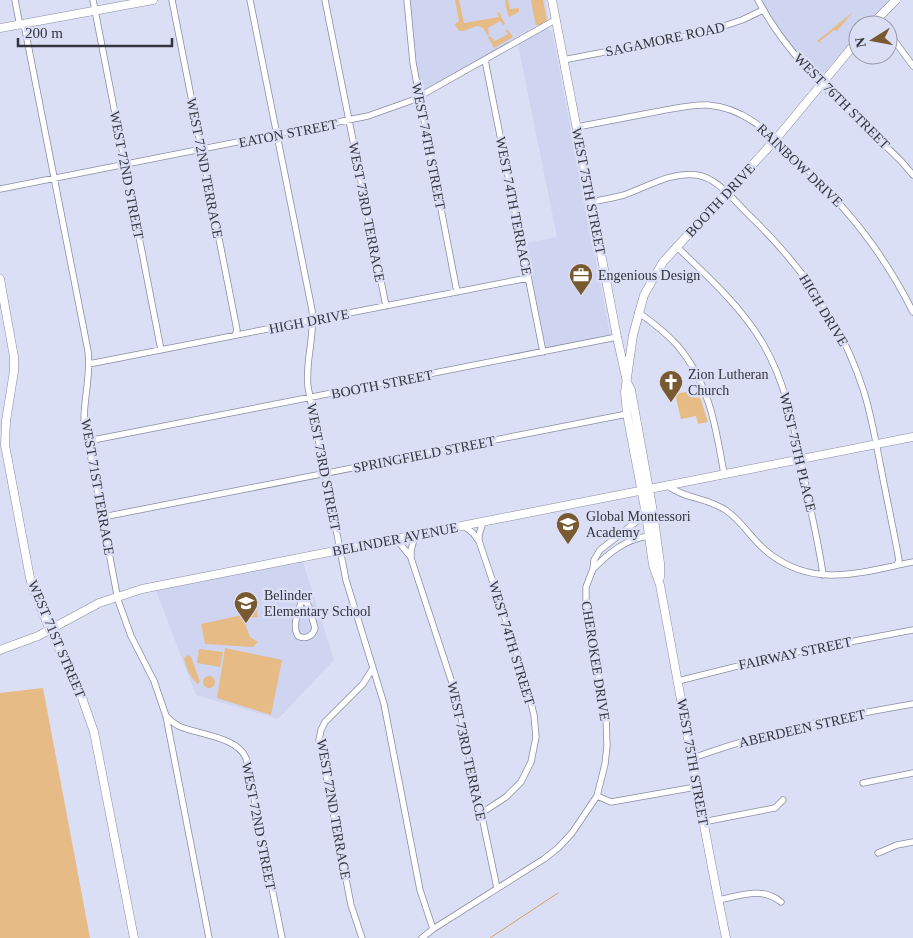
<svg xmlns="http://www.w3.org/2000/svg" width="913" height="938" font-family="Georgia,serif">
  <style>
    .built { fill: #cfd4f1 }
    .green { fill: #e6bb86 }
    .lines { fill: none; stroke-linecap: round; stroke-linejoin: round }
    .stream { stroke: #d4a25f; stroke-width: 1 }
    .street-casing { stroke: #898ca1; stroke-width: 7 }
    .secondary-casing { stroke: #898ca1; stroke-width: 9 }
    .street { stroke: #fff; stroke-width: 5.5 }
    .secondary { stroke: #fff; stroke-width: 8 }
    .labels { text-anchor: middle; stroke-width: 5; stroke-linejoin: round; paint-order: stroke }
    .street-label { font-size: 14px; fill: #33343d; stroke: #dbdff5 }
    .poi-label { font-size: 14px; fill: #33343d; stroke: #dbdff5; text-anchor: start }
  </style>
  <rect width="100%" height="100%" fill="#dbdff5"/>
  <path class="built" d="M409,0H545L548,18L504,45L422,91L419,88L415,64Z
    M761,0H892L866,25H858V34L821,76L814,72L793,49Z
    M547,28L552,32L610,334L608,336L550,348L547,347L545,344L525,243L557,237L518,44Z
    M302,559L334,660L278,719L196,695L155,588Z"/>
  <path class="green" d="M455,0H459L464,23L499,17L497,13L499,12L505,24L503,25L500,21L488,28L489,35L488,36L483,28L478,26C469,27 459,38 455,24L459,21Z
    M505,0H508L510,9L519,8V12L509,17L506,8Z
    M531,0H543L547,20L540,25H536L535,22Z
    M853,12L837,31L834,30L820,41L822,44L817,41Z
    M507,29L513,37L494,48L488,37L490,36L495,41L508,34L506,31Z
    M691,391L699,394L708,422L698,424L696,416L681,419L675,394Z
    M256,607L258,617L249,618L246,627L250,637L258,642L253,647L205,644L201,624L242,615L247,609Z
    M225,648L282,660L271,715L217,698Z
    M199,649L223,652L220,667L197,663Z
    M187,655L191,657L199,679L200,682L198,684C190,678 187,669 184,659Z
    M203 682a6 6 0 1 1 12 0a6 6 0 1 1-12 0Z
    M43,688L90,938H0V693Z"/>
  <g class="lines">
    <path class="stream" d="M490,938L558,893"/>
    <g class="street-casing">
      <path id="street" d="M15,0L19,21L25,29L88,351C91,375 84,397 84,421L118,600L131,636L154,681L166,716L209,938
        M93,0L161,350
        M172,0L237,330L235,335
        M250,0L312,310C315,336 305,361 308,387L346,580L384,704L420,890L433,929
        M325,0L386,306
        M407,0L413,63L457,292
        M758,0C791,64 850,110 901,161L913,175
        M878,18L883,25
        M888,32L913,66
        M485,60L543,352
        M563,60L703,33L742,20L763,10
        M577,127C603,122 629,117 655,112C673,109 690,104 708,105C746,108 770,134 796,159C846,207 882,250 913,312
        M0,189L368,116L413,100L555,20
        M591,202C602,200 613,198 624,195C647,187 672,171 697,175C718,178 735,202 750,216C801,265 841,321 863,389C871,413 875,438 880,463C886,495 893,527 899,560L897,565
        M676,246C707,276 740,305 762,342C788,386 795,433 805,482C811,513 819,544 823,575
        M638,312C652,322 665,332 677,345C709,382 716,427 724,474
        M89,364L528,278
        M88,441L617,337
        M668,486C685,499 707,497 727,511C744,523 753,542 770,554C816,589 862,572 913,562
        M103,517L627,414
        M464,526L473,533L478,540
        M415,536L411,550V558L457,698L497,888
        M396,540L401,545L410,556
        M593,569C609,553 625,539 649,536
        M303,597L309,607L315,628C313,636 306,640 298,636C291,625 300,608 303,597Z
        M678,681L786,654L913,630
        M166,716C170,720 175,725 181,727C201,735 237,737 246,758L282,938
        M693,758C764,732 838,717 913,704
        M863,783L913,773
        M597,796L611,802L696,787
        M480,814L506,797L521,782L531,762L536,737L534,715L524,674L479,541V535L483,522
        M703,822L775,808L783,800
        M878,853L897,845L913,842
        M718,900C740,896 762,886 781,902
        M362,938L351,905L319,740L321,730L325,722L363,684L373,668
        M422,938L433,929L544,859L558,848L572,833L597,796L605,764L607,746L606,716L586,608V587L593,569L594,560L600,550L646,514"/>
    </g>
    <g class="secondary-casing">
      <path id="secondary" d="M552,0L617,337L627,382L631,390L653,512L660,563V577
        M871,25L896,0
        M0,28L153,0
        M0,279L14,357V371L6,421L5,445L30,578L33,589L50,630L80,692L94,732L134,938
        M0,650L38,636L99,603L142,589L913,437
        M726,938C702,821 682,703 660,585L653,565L646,514L627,414L625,392L633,335L644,295L663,262L776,139L858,40"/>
    </g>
    <use href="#street" class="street"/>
    <use href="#secondary" class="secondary"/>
  </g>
  <defs>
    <g id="office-pin" transform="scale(1.25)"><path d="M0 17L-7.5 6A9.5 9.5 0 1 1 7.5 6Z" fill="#79592f" stroke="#dbdff5"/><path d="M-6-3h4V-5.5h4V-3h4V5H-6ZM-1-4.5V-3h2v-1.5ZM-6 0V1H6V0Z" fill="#fff"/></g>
    <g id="church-pin" transform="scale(1.25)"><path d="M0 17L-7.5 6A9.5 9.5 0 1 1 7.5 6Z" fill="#79592f" stroke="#dbdff5"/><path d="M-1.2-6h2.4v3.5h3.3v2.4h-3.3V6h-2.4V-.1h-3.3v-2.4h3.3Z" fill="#fff"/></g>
    <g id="school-pin" transform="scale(1.25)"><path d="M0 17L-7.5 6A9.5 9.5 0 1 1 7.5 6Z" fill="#79592f" stroke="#dbdff5"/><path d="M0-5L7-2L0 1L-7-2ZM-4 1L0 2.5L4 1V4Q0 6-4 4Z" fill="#fff"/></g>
  </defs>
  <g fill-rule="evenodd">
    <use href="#office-pin" x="581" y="275"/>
    <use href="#church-pin" x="671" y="382"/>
    <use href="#school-pin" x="568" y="524"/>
    <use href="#school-pin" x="246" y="603"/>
  </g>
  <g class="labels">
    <g class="street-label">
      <text transform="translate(665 39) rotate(-12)" y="5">SAGAMORE ROAD</text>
      <text transform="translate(842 101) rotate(45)" y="5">WEST 76TH STREET</text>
      <text transform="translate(288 133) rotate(-11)" y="5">EATON STREET</text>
      <text transform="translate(429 146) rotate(79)" y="5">WEST 74TH STREET</text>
      <text transform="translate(800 165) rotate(44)" y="5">RAINBOW DRIVE</text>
      <text transform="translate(205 168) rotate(79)" y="5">WEST 72ND TERRACE</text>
      <text transform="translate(127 175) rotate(79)" y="5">WEST 72ND STREET</text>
      <text transform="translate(589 191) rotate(79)" y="5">WEST 75TH STREET</text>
      <text transform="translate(720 200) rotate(-47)" y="5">BOOTH DRIVE</text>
      <text transform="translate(514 206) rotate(79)" y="5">WEST 74TH TERRACE</text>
      <text transform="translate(367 212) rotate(79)" y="5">WEST 73RD TERRACE</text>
      <text transform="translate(824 310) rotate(59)" y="5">HIGH DRIVE</text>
      <text transform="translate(309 321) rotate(-11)" y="5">HIGH DRIVE</text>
      <text transform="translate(382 384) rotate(-11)" y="5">BOOTH STREET</text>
      <text transform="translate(798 452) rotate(77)" y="5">WEST 75TH PLACE</text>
      <text transform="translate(424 454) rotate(-11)" y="5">SPRINGFIELD STREET</text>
      <text transform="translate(324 467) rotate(79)" y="5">WEST 73RD STREET</text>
      <text transform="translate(98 487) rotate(80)" y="5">WEST 71ST TERRACE</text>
      <text transform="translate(395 539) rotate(-11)" y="5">BELINDER AVENUE</text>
      <text transform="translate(57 639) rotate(67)" y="5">WEST 71ST STREET</text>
      <text transform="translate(512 643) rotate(73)" y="5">WEST 74TH STREET</text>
      <text transform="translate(795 653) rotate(-12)" y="5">FAIRWAY STREET</text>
      <text transform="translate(596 661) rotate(81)" y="5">CHEROKEE DRIVE</text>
      <text transform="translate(802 728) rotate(-13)" y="5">ABERDEEN STREET</text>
      <text transform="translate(467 751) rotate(78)" y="5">WEST 73RD TERRACE</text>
      <text transform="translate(693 762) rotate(80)" y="5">WEST 75TH STREET</text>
      <text transform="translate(334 809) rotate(80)" y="5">WEST 72ND TERRACE</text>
      <text transform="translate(259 826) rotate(79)" y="5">WEST 72ND STREET</text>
    </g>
    <g class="poi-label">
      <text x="598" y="280">Engenious Design</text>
      <text x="688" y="379">Zion Lutheran<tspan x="688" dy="16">Church</tspan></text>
      <text x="586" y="521">Global Montessori<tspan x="586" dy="16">Academy</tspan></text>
      <text x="264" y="600">Belinder<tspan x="264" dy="16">Elementary School</tspan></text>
    </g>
  </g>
  <g transform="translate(873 40) rotate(259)"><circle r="24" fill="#dbdff5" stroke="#989bab"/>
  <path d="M0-4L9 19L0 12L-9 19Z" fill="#79592f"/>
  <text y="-8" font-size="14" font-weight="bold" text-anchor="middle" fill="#33343d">N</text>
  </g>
  <path d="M18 38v8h154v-8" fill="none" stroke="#33343d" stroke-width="2.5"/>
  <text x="25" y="38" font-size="15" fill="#33343d" stroke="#dbdff5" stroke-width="4" paint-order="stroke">200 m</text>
</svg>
